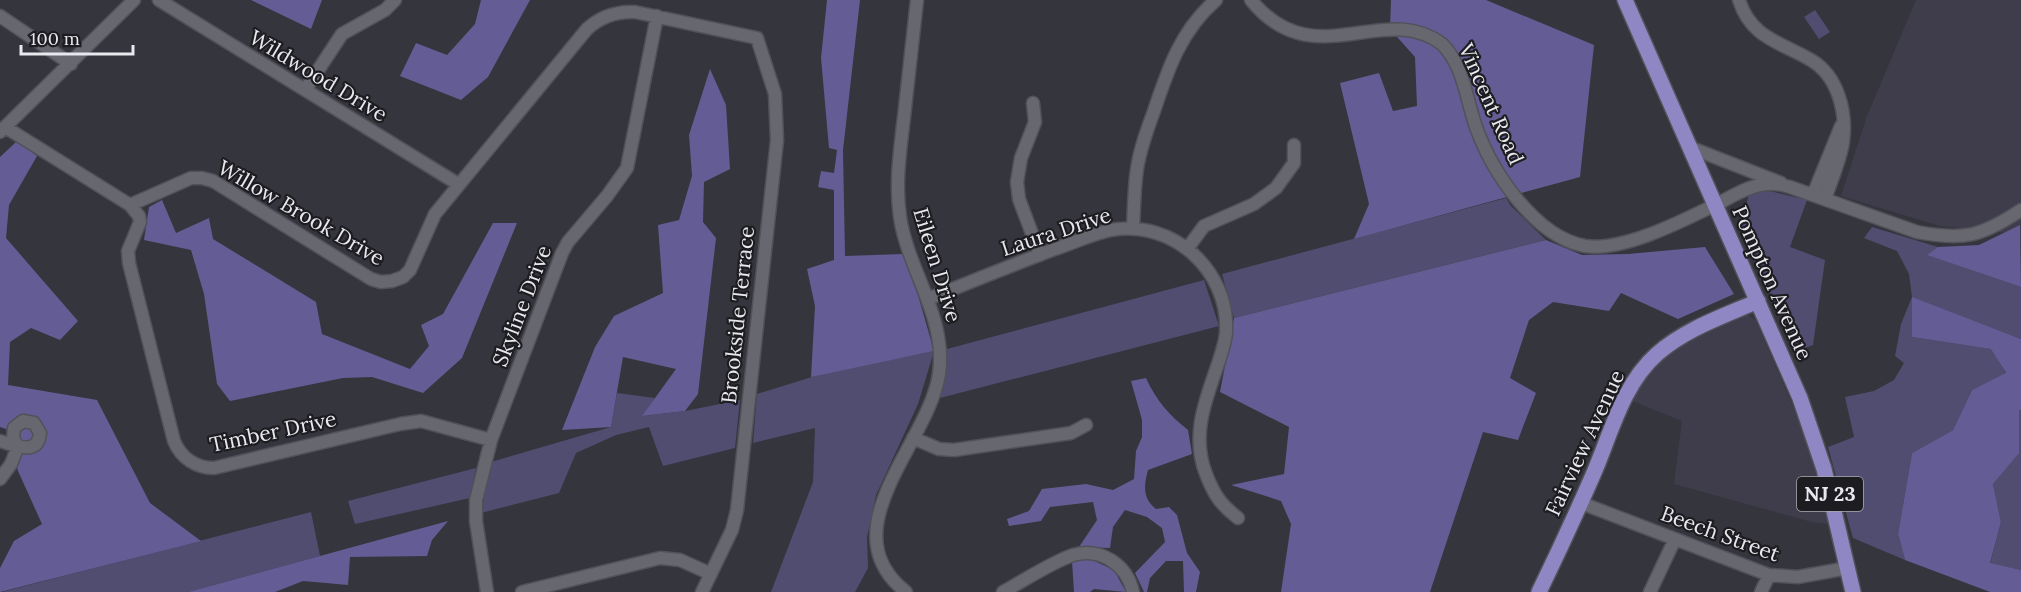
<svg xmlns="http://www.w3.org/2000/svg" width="2021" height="592" font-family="Lora,serif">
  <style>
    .built { fill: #3f3d4c }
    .green { fill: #514d71 }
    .forest { fill: #645c94 }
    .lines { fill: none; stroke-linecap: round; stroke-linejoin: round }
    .minor-casing { stroke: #525159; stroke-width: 15 }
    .major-casing { stroke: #525159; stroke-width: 18 }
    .minor { stroke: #676770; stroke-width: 12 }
    .major { stroke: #8e87c3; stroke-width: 15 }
    .labels { text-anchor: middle; stroke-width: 4.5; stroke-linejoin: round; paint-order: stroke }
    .shield { fill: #1d1d21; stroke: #ababb0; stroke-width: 1.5 }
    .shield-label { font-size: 20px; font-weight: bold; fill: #e8e8ee }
    .street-label { font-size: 21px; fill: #e8e8ee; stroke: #1d1d21 }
  </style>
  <rect width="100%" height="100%" fill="#35353d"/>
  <path class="built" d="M1916,0H2021V240L2007,233L1940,226L1841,196L1867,116Z
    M1743,315H1748L1756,321L1797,416L1809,446L1830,524L1812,522L1674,484L1682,421L1630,400L1655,363L1686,341Z"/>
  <path class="green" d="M1815,10L1830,32L1819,39L1804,17Z
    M1770,191L1807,200L1790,247L1825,260L1813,345L1797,351L1740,230L1749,194Z
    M1506,198L1511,206L1546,240L1234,318L1222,274Z
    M1872,227L1938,247L1928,255L2021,287V339L1912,298V337L1992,349L2006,374L1972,390L1953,430L1912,453L1898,534L1905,560L1853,538L1828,447L1854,437L1845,397L1874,391L1894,380L1904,363L1895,356L1901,324L1912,297L1909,274L1897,251L1864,238Z
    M1204,280L1219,326L940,398L947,349Z
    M934,351L918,404L876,495L867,537L868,568L855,592H771L813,482L815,428L753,443L757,394L828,372Z
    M617,393L655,398L643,416L685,411L740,400L735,448L663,466L649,427L616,435L576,453L559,493L481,513L491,462L611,427Z
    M2019,410H2021V570L1990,564L2001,522L1993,484L2018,453Z
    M476,468L470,498L355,524L348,501Z
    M311,512L320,556L188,592H2Z"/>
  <path class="forest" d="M251,0H322L311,29Z
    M481,0H530L488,77L461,100L400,76L416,43L447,55L475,24Z
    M827,0H860L843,150L845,256L903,254L918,295L934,351L811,377L815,306L807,269L834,260V190L818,187L821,171L834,173L837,150L829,148L821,58Z
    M1391,0H1486L1594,45L1580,177L1354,239L1369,204L1340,83L1379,73L1393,111L1417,106L1415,57L1390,29Z
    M710,69L726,105L730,169L704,182L703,222L716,238L698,394L685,411L642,416L676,369L623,357L611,427L562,430L595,347L614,316L663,293L658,225L679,220L692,176L689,135Z
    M17,141L37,156L9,205L6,238L78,321L60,340L31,328L10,342L8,385L97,400L150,503L201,541L0,592V568L14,541L42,524L18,471L6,429L0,427V157Z
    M162,200L176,233L209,218L213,239L316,302L322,334L410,369L429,346L421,325L443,314L493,223H517L462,358L423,393L372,377L343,378L230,401L217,384L204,294L191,250L144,240L149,207Z
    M2020,225L2021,287L1927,255L1938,247L1979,245Z
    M1546,240L1582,255L1628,254L1705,247L1734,294L1678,319L1621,293L1609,311L1553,302L1529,320L1510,378L1536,393L1518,440L1483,432L1430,592H1281L1291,524L1281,501L1231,485L1284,474L1289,427L1220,392L1234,318Z
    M1912,297L2021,339V410H2019V453L1993,484L2001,522L1990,563L2021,570V592H1990L1905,560L1898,534L1912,453L1953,430L1972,390L2006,373L1991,349L1912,337Z
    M1146,378C1156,400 1169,415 1188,430L1192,454L1148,470C1144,485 1142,498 1156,509L1169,507L1177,515L1187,553L1200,572L1196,592H1184L1183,561H1166L1150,578L1147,592H1144L1135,573L1165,542L1162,528L1147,517L1125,510L1113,527L1110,548L1079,547L1097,520L1093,502L1050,507L1041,521L1009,526L1007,519L1029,511L1042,489L1086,484L1113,490L1134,479L1136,451L1142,437V420L1131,381Z
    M448,521L432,540L427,556L350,557L348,585L303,581L275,592H188Z
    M1088,558L1114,570L1126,592L1094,589L1090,592H1074L1072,561Z"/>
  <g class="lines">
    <g class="minor-casing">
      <path id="minor" d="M159,0L458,184
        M1251,0C1313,77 1383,0 1442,44C1464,66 1466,99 1476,127C1492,172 1535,237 1585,246C1624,252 1686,219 1721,202C1736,194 1751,185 1768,184C1775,183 1783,185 1790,187L1917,232C1964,241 1982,236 2021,210
        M1739,0C1751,38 1780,42 1811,60C1838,76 1847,112 1843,142C1840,161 1831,181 1825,199
        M0,16L71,64
        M305,90L342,34L385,10L395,0
        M1033,103L1035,122L1021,158L1017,182L1019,199L1040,255
        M5,127L130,205L191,178H202L213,181L371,279L381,282L392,281L403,277L410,270L435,214L587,29C601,16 616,11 635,12L757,38L775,94L777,140L737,510L732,530L702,592
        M0,132L134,0
        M1689,147L1781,183
        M1813,195L1841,126
        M130,205L139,216L140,222L128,251L129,263L174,441C181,458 196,468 214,468L400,424L421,421L491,440
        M1133,229C1134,209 1134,189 1137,169C1140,149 1147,130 1154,111C1168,69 1181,30 1216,0
        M1187,249L1204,226L1254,204L1276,188L1294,163V145
        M928,299C970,282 1012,265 1055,249C1073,243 1092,234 1111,230C1173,219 1230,271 1226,333C1225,344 1221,354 1218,364C1205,401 1191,436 1206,474C1214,495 1221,505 1238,518
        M913,438L939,449L954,450L1071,433L1086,425
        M0,441C15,445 38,457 40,433L34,423L23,421L14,428L13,439L18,446
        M0,479L11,464L18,446
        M1581,503L1769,575L1798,577L1848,568
        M487,592L476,521V500L491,440L562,253L568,242L607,196L627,168L657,16
        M522,592L660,558L680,560L711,574
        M906,592C827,530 929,443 939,374C947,317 908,271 900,217C895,184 900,151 904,117C908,78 913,39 917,0
        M1003,592C1023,581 1052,562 1073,555C1101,547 1127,565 1133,592
        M1650,592L1675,539
        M1761,592L1769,575"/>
    </g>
    <g class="major-casing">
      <path id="major" d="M1625,0L1800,398L1824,469L1853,592
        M1539,592C1558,553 1576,514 1593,475C1611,434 1622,385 1657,354C1685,329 1724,316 1758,301"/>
    </g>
    <use href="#minor" class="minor"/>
    <use href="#major" class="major"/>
  </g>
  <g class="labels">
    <rect class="shield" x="1797" y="477" width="66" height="34" rx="4.5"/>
    <g class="shield-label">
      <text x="1830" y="501">NJ 23</text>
    </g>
    <g class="street-label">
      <text transform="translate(318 76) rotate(31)" y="7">Wildwood Drive</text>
      <text transform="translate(1491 104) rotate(66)" y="7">Vincent Road</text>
      <text transform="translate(301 213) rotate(30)" y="7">Willow Brook Drive</text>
      <text transform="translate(1056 232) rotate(-18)" y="7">Laura Drive</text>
      <text transform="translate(937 265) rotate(73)" y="7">Eileen Drive</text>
      <text transform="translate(1772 283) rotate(66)" y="7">Pompton Avenue</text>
      <text transform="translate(522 306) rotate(-69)" y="7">Skyline Drive</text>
      <text transform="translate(738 315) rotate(-84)" y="7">Brookside Terrace</text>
      <text transform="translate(273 432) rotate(-12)" y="7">Timber Drive</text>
      <text transform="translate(1585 443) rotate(-65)" y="7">Fairview Avenue</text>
      <text transform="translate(1720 534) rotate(20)" y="7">Beech Street</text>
    </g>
  </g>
  <path d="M21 45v9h112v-9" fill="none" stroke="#e8e8ee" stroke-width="3"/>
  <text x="30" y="45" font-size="18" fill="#e8e8ee" stroke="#1d1d21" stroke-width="4.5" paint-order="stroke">100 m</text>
</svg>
